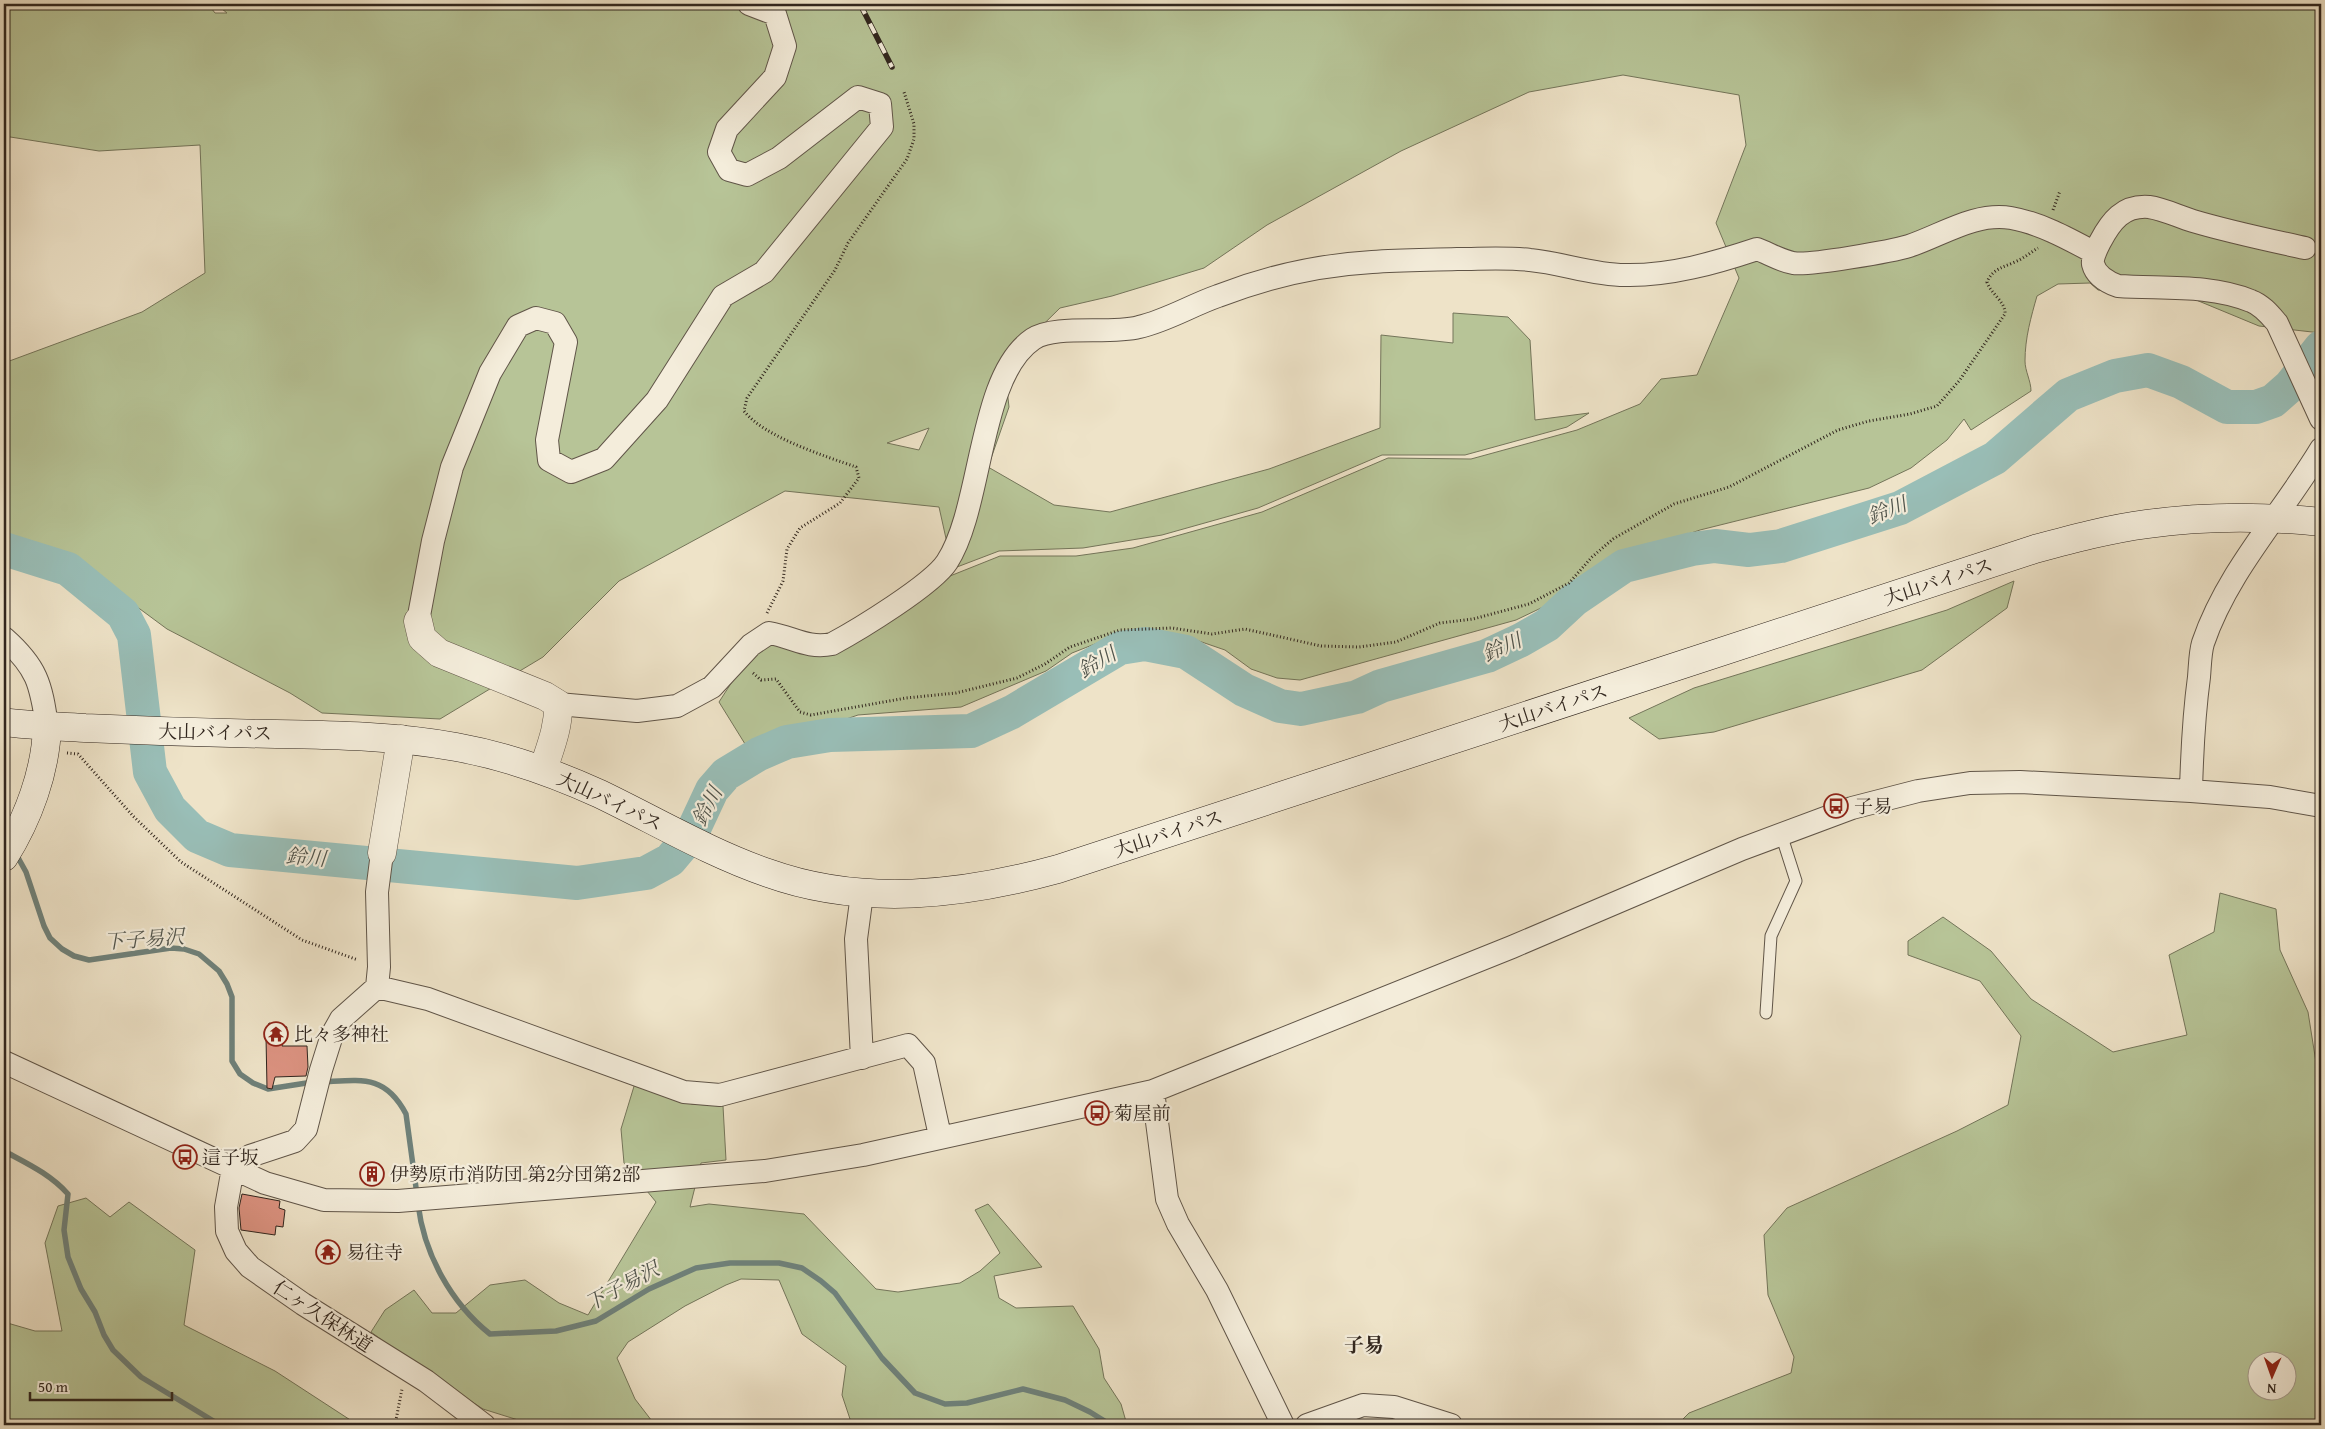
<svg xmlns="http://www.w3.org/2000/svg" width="2325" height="1429" font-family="'Gentium Book Plus','Noto Serif JP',serif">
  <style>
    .green { fill: #b7c497; stroke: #74755a; fill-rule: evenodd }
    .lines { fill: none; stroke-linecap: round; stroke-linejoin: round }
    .stream { stroke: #6f817a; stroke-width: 5.5 }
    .river { stroke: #99beb7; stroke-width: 34 }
    .building { fill: #db9280; stroke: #31261e }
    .service-casing { stroke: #605548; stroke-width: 13 }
    .minor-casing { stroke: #605548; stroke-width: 24 }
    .tertiary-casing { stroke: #605548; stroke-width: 29 }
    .secondary-casing { stroke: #31261e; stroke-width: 29 }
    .path { stroke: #31261e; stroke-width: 3; stroke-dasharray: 1 2.5; stroke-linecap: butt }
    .service { stroke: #f4eddb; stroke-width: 11 }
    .minor { stroke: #f4eddb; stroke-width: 22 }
    .tertiary { stroke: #f4eddb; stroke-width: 28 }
    .secondary { stroke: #f4eddb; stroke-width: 28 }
    .rail-casing { stroke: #31261e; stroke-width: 5.5 }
    .rail { stroke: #f4eddb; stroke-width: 4; stroke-dasharray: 11; stroke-linecap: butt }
    .labels { text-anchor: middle; stroke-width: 4.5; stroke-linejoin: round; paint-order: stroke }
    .street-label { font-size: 19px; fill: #31261e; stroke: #f4eddb }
    .poi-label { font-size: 19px; fill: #31261e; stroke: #f4eddb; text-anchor: start }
    .water-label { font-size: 20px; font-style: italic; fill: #50544c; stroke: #f4eddb }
    .neighbourhood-label { font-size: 20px; font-weight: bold; fill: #31261e; stroke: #f4eddb }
  </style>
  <rect width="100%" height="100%" fill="#eee3c8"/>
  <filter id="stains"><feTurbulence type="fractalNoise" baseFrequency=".004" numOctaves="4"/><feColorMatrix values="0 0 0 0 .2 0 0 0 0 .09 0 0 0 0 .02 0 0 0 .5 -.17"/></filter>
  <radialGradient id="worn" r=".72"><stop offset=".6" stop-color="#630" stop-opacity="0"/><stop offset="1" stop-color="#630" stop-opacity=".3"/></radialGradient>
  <path class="green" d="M4,4H208L215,13H227L216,4H2321V333L2259,326L2172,290L2146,294L2098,290L2090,283L2058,284L2037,296C2031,317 2025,338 2025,361C2025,371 2031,381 2031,391L1971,430L1964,419L1947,440L1911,468L1869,488L1700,530L1612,560L1564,597L1516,620L1300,680L1277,678L1251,669L1225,650L1193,639L1162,634L1131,635L1105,640L1072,653L1046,671L961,707L858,715L750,752L719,702L748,657L764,643L781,640L800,652L940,580L1000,556H1076L1133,548L1262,512L1388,458L1471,459L1577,430L1640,404L1661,379L1697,375L1739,278L1716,223L1746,145L1739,95L1623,75L1529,92L1401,151L1267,225L1204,268L1112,296L1060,308L1004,363L1009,407L988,467L1054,505L1110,512L1269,469L1380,428L1381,335L1453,343V313L1508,317L1530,340L1535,420L1589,413L1567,427L1465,455H1382L1258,508L1162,535L1083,548L999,551L957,567L947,543L939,507L785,491L619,581L543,657L440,719L322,713L290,693L167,629L71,558L4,536V363L142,312L205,273L200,145L99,151L4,136ZM929,428L919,450L887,443Z
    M2014,581L2007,608L1922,670L1714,732L1659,739L1629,718L1694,688L1947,610Z
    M2220,893L2276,909L2280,950L2308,1012L2321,1094V1425H1677L1689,1413L1791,1373L1794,1357L1768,1295L1764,1235L1787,1208L1957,1131L2008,1105L2021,1036L1980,981L1908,955V941L1943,917L1991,951L2031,999L2113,1052L2187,1035L2169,955L2214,932ZM2258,1362H2288V1392H2258Z
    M635,1083L692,1104L723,1106L726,1160L701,1163L690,1207L709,1204L804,1214L876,1289L898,1292L960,1283L980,1271L1000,1253L975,1210L988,1204L1042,1267L994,1276L999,1298L1016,1308L1073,1306L1099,1349L1104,1378L1121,1404L1127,1425H852L842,1395L846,1366L802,1334L779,1280L741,1279L726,1285L685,1306L628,1342L617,1358L635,1399L655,1425H534L483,1409L418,1367L371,1332L385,1310L414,1290L432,1313H456L490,1285L525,1280L559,1303L588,1315L656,1202L624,1163L621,1129Z
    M86,1198L110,1217L129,1202L195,1250L184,1325L275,1371L358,1425H4V1322L35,1331H62L45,1243L58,1206Z"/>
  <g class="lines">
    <path class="stream" d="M16,854L26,872L44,926L50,938L62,949L74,956L89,960L171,948L184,949L199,954L219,971L227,984L232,997V1061L240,1074L253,1083L268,1089L313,1082
      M322,1082C361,1080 385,1074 406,1114L417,1195
      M4,1151C28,1164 50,1174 68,1194L64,1230L68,1257L81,1289L95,1312L104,1335L113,1350L141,1377L220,1425
      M418,1204C424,1254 451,1303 490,1334L556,1331L596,1321L649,1289L696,1268L730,1263H779L802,1268L821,1281L835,1293L882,1358L915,1393L945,1404L967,1403L1023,1389L1065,1400L1090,1412L1111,1425"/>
    <path class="river" d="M4,549L68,569L123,614L134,635L150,772L170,809L197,836L230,850L577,883L646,873L670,860L691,835L712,790L726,774L759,754L787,742L830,735L971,731L1012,712L1120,648L1145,644L1186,652L1244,690L1280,706L1301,709L1357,697L1381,686L1487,656L1521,640L1547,625L1574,600L1624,566L1692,549L1715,546L1749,550L1781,546L1900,508L1995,458L2068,395L2115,376L2148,370L2181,382L2227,407H2256L2273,401L2290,386L2321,347"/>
  </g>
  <path class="building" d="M269,1023L287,1027L282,1046H307L308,1067L306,1076L275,1077L272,1089L267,1088L266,1037Z
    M242,1194L280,1201L279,1208L285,1210L283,1227L276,1226L275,1235L241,1230L239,1208Z"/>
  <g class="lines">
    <g class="service-casing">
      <path id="service" d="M1766,1013L1771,936L1796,881L1781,834"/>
    </g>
    <g class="minor-casing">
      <path id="minor" d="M2305,248C2268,240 2230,232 2193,221C2179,217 2164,209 2149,207C2123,205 2111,221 2100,242C2097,248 2092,257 2093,264C2096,276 2107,282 2118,286C2161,289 2210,284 2251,301C2262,305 2270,315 2277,323L2321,419
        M418,621L433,541L452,467L490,373L518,326L536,318L555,323L566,342L547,440L549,460L571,472L604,459L657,400L723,296L764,272L882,127L880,104L858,97L779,158L747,175L729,170L719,152L727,129L775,77L785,46L775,14L749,4
        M4,638C37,667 41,684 47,726
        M558,704L637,711L677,706L712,687L751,645L769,633C793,637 807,649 832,644C858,630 932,585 947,562C983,507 978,376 1033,339C1056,324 1110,335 1139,327C1166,321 1192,305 1218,296C1267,277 1319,265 1372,262C1400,260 1428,260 1457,259C1481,259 1506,257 1530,260C1562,263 1593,275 1625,275C1670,276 1715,263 1757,249C1768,253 1781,261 1793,263C1808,266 1893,251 1909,246C1942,235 1975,212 2011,218C2040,223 2069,239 2095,253
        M2191,791C2192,753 2194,714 2199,677C2200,666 2200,653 2203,643C2228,570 2282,514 2321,449
        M382,853L377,892L379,967L377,987L341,1019L332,1035L321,1070L306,1129L295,1141L250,1156L233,1168L226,1207L227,1231L236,1251L250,1267L303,1304L426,1381L484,1425
        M862,894L856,939L862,1058
        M377,987L428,999L684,1092L720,1095L908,1045L924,1063L940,1136
        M4,1062L265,1183L324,1200L398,1201L765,1171L863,1155L1153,1091L1512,947L1742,849L1852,808L1918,791L1970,783L2020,782L2191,791L2270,797L2321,806
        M1153,1091L1167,1199L1178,1224L1217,1290L1283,1425
        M1307,1425L1363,1405L1394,1407L1451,1425"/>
    </g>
    <g class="tertiary-casing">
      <path id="tertiary" d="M418,621L422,638L439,653L545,696L558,704C559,727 550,748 543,770
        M382,853L401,739"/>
    </g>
    <g class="secondary-casing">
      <path id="secondary" d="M4,722C31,726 58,726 85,728C149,731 213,733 276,734C336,735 396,736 456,747C506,756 554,773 600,794C656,821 710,853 768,873C863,907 963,895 1058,869L2035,549C2072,539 2109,529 2147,524C2204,516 2264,516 2321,522
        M4,857C28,819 46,771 47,726"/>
    </g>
    <path class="path" d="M228,4C239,9 249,10 261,4
      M2053,210L2060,191
      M767,613L783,581L787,549L800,528L840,503L859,478L856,467C825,456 764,437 744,411L747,398L835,270L848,243L907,159L914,139V124L904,92
      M753,673L761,680L776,679L800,712L811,715L906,698L956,693L1017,678L1045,664L1070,647L1120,630L1172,628L1212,634L1245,629L1321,646L1359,647L1396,642L1440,623L1473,619L1529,604L1569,583L1592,557L1613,539L1674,504L1729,487L1838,430L1869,421L1910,414L1937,406L1959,381L2005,314C2006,302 1990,293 1987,282C1993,268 2005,267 2017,261C2024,258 2031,252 2038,248
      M67,753L78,754L133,816L181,862L302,940L358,960
      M395,1425L402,1389"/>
    <use href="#service" class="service"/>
    <use href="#minor" class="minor"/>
    <use href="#tertiary" class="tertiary"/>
    <use href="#secondary" class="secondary"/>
    <g class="rail-casing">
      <path id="rail" d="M860,4L892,67"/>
    </g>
    <use href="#rail" class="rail"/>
  </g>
  <defs>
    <g id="bus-ring" transform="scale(1.25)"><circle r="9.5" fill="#f4eddb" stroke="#8f2418" stroke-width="1.5"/><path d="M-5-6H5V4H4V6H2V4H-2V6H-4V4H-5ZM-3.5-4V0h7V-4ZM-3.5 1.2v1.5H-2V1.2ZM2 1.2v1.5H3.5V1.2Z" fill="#8f2418"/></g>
    <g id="temple-ring" transform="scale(1.25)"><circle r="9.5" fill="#f4eddb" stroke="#8f2418" stroke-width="1.5"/><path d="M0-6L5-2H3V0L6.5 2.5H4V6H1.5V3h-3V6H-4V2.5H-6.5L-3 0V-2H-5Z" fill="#8f2418"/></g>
    <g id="building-ring" transform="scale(1.25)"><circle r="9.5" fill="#f4eddb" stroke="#8f2418" stroke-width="1.5"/><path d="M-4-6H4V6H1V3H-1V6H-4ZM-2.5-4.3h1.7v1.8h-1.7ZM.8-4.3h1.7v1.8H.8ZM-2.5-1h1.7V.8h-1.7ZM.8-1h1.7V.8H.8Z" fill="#8f2418"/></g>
  </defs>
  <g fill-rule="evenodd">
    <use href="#bus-ring" x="1836" y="806"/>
    <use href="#temple-ring" x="276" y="1034"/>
    <use href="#bus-ring" x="1097" y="1113"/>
    <use href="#bus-ring" x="185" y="1157"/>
    <use href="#building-ring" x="372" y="1174"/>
    <use href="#temple-ring" x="328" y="1252"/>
  </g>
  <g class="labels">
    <g class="street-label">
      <text transform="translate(1938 581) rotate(-18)" y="7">大山バイパス</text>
      <text transform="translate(1553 707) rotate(-18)" y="7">大山バイパス</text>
      <text transform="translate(215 732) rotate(1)" y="7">大山バイパス</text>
      <text transform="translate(610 801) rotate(25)" y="7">大山バイパス</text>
      <text transform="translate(1168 833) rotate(-18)" y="7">大山バイパス</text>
      <text transform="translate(323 1316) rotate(33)" y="7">仁ヶ久保林道</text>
    </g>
    <g class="poi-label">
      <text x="1854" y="813">子易</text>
      <text x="294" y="1041">比々多神社</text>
      <text x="1114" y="1120">菊屋前</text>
      <text x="202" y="1164">這子坂</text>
      <text x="390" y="1181">伊勢原市消防団 第2分団第2部</text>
      <text x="346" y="1259">易往寺</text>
    </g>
    <g class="water-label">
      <text transform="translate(1887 510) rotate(-21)" y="7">鈴川</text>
      <text transform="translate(1502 647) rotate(-24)" y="7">鈴川</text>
      <text transform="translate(1097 662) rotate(-30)" y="7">鈴川</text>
      <text transform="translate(707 806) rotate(-62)" y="7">鈴川</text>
      <text transform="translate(306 857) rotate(5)" y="7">鈴川</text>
      <text transform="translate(144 939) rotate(-4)" y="7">下子易沢</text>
      <text transform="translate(622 1286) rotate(-28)" y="7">下子易沢</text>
    </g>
    <g class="neighbourhood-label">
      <text x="1364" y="1352">子易</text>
    </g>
  </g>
  <rect width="2325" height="1429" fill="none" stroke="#eee3c8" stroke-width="20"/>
  <rect x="5" y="5" width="2315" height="1419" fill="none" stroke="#31261e" stroke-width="2.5"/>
  <rect x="10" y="10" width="2305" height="1409" fill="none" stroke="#31261e"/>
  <g transform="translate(2272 1376) rotate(182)"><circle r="24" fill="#f4eddb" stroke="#a69d8f"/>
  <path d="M0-4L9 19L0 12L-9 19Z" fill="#8f2418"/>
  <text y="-8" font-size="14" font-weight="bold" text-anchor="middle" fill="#31261e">N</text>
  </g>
  <path d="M30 1392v8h142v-8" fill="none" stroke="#31261e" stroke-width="2.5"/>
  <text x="38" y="1392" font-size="15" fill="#31261e" stroke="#f4eddb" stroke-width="4" paint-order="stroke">50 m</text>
  <rect width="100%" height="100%" filter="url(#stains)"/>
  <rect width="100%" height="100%" fill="url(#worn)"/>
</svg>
